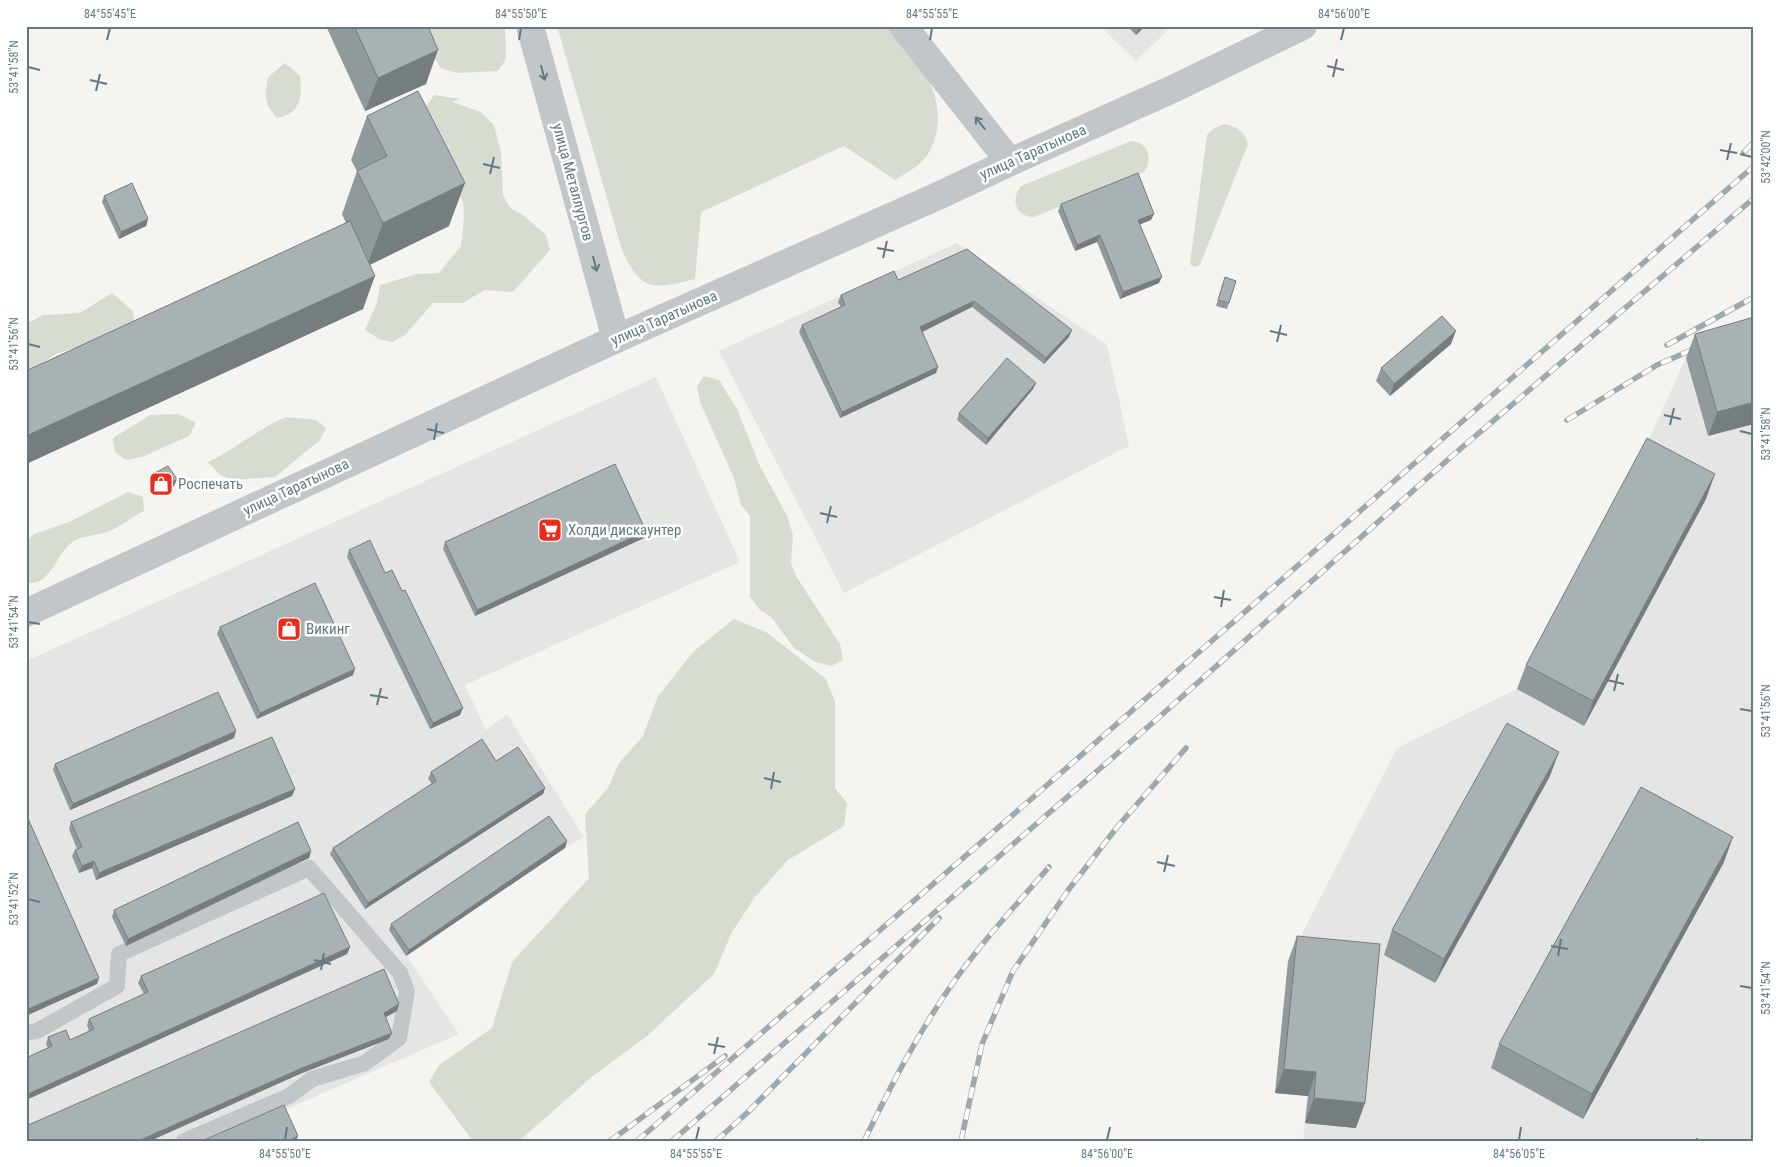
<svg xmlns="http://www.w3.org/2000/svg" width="1780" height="1167" font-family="'Roboto Condensed',sans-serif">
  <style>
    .built { fill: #e5e6e4 }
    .green { fill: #d7dcd1 }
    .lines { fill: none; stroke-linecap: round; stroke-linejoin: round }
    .service { stroke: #c1c6c8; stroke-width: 16 }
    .minor { stroke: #c1c6c8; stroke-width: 28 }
    .tertiary { stroke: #c1c6c8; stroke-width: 28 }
    .rail-casing { stroke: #9fa8ac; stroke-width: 5.5 }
    .rail { stroke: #fff; stroke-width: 4; stroke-dasharray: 11; stroke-linecap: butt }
    .wall { fill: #90999c }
    .shaded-wall { fill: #767d7f }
    .building { fill: #a8b2b5; stroke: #767d7f }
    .oneway { stroke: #627983 }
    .ticks { fill: none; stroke: #627983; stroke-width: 2 }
    .labels { text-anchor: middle; stroke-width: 5; stroke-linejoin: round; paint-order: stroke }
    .street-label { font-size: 15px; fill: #627983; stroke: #fff }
    .poi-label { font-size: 15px; fill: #627983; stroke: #fff; text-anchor: start }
    .neatline { fill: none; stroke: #627983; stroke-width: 2 }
    .ticks-label { font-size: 12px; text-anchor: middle; fill: #627983 }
  </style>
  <rect width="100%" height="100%" fill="#f5f4f0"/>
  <path class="built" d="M1100,26H1172L1136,61Z
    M957,243L1107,345L1129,446L844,593L719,351Z
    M1754,325V1141H1303L1307,1096L1275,1093L1288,961L1397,748L1517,689L1638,463L1686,358Z
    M656,377L740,562L465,685L486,730L507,714L584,837L565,848L407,956L459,1034L282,1111L295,1141H26V661Z"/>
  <path class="green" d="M417,26H505L506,59L498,71L457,73L441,68L419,33Z
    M557,26H887C912,57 939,79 938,122C937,132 934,145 928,154C920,166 906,173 895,180L844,146L701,212L695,279C655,289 641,293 622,250Z
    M285,63L300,76C301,89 303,106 289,114C286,116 281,117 277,118C263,102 265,97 268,77Z
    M434,95L461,99L452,102L481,112L494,125L501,152L503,195L510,208L523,215L546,235L550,250L513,292L485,290L462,303H433L405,335L392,342L379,339L365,330L377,303L380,285L417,274L439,273L461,246L464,217L463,202L450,175L425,108Z
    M1224,124C1237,126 1244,131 1248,144L1200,265L1195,267L1191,265L1190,263L1207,135L1213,129Z
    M1131,141C1149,142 1153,159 1144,172L1034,217C1016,217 1010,200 1021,186Z
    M112,293L133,311L135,328C112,344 82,343 57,354C46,358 38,370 26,371V324L43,315L80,313Z
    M704,376L719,380L737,409L759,464L788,518L793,536L791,563L796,576L840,644L843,660L831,666L816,662L795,649L771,617L760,610L750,597V516L741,505L734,478L700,402L697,386Z
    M179,414L196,423L189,436L142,457L126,460L115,452L113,438L150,415Z
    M286,417L316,420L326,428L320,440L275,477L232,480L220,475L208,462C235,449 258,429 286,417Z
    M128,492L143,497L144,511C132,517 120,527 107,532C95,536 80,535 70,544C56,555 49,589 26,582V542L34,534L69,522Z
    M734,619L766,632L825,678L835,701V788L847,803L844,826L788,860L755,897L732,932L714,974L647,1036L593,1076L519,1141H473L429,1082L439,1065L492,1028L512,962L589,878L585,814L608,788L619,763L643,736L658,696L694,651Z"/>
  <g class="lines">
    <path class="service" d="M26,1033L37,1031L117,986L119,954L309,868L400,973L407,991L399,1038L365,1063L312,1079L289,1096L184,1141"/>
    <path class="minor" d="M530,26L616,339
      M903,26L1010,162"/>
    <path class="tertiary" d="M26,613L616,339L940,195L1010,162L1175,88L1303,26"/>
    <g class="rail-casing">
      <path id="rail" d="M1744,152L1754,142
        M1667,345L1754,297
        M1567,420L1657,365L1703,345
        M610,1141L725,1056
        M637,1141L1030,800L1754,166
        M672,1141L1157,719L1452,456L1754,198
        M716,1141L748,1112L939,918
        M864,1141C886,1096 908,1052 935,1010C967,958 1009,913 1049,867
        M961,1141L982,1044L1013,971L1069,889L1118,826L1186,748"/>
    </g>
    <use href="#rail" class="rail"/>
  </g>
  <path class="wall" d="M326,26H428L426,84L365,111Z
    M1127,26H1145L1136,35Z
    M367,116L449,226L370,265L363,309L26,464V371L346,223L342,214L357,171L351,160Z
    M104,196L148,219L146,226L119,239L102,202Z
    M1061,204L1151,220L1140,224L1159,283L1120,299L1097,242L1075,251L1058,211Z
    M967,249L1069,337L1044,364L972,307L922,332L936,373L840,418L799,332L802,325L841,307L838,302L841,295L898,280Z
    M1225,277L1236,281L1227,309L1216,306Z
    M1754,317L1708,436L1686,358L1695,334Z
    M1451,344L1390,396L1376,381L1381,368Z
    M1036,383L1033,389L986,445L957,420L959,413Z
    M151,475L177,479L174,486L157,496L149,482Z
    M1706,499L1584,726L1517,689L1526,665Z
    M644,538L475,616L443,549L445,542Z
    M349,550L385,573L402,591L460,715L430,729L347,557Z
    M220,627L353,675L257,719L217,634Z
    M234,738L70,810L53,770L55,764Z
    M496,761L545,788L543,794L365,909L330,854L333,848L432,784L428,779L431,772Z
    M1550,776L1435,983L1384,955L1392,930Z
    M295,789L292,796L96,880L92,868L79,873L72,856L75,850L77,849L69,829L71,822Z
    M567,841L565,848L406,956L389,930L391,924Z
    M311,851L309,858L126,946L112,917L114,910Z
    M1724,862L1583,1119L1491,1068L1499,1044Z
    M1297,936L1356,1128L1305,1123L1308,1096L1275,1093L1288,961Z
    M350,947L347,954L26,1100V1058L48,1048L46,1044L48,1037L70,1040L89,1031L87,1025L89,1019L144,994L138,983L141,976Z"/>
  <path class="shaded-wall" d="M1139,26H1145L1136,35Z
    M438,50L426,84L365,111L378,78Z
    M465,183L449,226L367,266L383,223Z
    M1154,214L1151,220L1136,226L1138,220Z
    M148,219L146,226L119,239L121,232Z
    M1100,235L1097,242L1075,251L1077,245Z
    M375,276L363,309L26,464V436Z
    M1162,277L1159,283L1120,299L1123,292Z
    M974,301L972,307L918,334L920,327Z
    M1072,330L1069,337L1044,364L1046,358Z
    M1456,331L1451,344L1390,396L1394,384Z
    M938,367L936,373L840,418L842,412Z
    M1036,383L1033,389L986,445L988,438Z
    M1754,402V424L1708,436L1717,412Z
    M1715,474L1706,499L1584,726L1593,701Z
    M177,479L174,486L157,496L159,490Z
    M646,531L644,538L475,616L477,610Z
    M355,669L353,675L257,719L260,713Z
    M463,708L460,715L430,729L433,723Z
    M236,731L234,738L70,810L73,804Z
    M1559,752L1550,776L1435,983L1444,959Z
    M545,788L543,794L365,909L368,903Z
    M295,789L292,796L96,880L99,873Z
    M1733,837L1724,862L1583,1119L1592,1094Z
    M567,841L565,848L406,956L409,950Z
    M311,851L309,858L126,946L128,939Z
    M94,861L92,868L79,873L82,866Z
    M350,947L347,954L26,1100V1095Z
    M99,978L97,984L26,1016V1010Z
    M399,1004L397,1011L381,1020L384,1013Z
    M392,1033L389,1039L300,1074L150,1141H138L302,1068Z
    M1284,1069L1316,1072L1308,1096L1275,1093Z
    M1314,1098L1365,1103L1356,1128L1305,1123Z
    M298,1136L296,1141H288Z"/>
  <path class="building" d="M354,26H428L438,50L378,78Z
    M418,91L465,183L383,223L357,171L387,156L367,116Z
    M1138,173L1154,214L1138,220L1162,277L1123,292L1100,235L1077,245L1061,204Z
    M132,183L148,219L121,232L104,196Z
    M350,221L375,276L26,436V371Z
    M967,249L1072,330L1046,358L974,301L920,327L938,367L842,412L802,325L845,305L841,295L894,271L898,280Z
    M1225,277L1236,281L1229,303L1218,300Z
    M1442,316L1456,331L1394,384L1381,368Z
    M1754,317V402L1717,412L1695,334Z
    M1007,358L1036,383L988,438L959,413Z
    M1647,438L1715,474L1593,701L1526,665Z
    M615,464L646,531L477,610L445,542Z
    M168,466L177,479L159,490L151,475Z
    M370,540L385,573L392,570L402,591L405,590L463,708L433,723L349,550Z
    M315,583L355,669L260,713L220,627Z
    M218,692L236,731L73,804L55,764Z
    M1507,723L1559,752L1444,959L1392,930Z
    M272,737L295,789L99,873L94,861L82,866L75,850L82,847L71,822Z
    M482,739L496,761L518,747L545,788L368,903L333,848L436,781L431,772Z
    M1641,787L1733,837L1592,1094L1499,1044Z
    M26,814L99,978L26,1010Z
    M549,816L567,841L409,950L391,924Z
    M298,822L311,851L128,939L114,910Z
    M324,893L350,947L26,1095V1058L52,1046L48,1037L66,1030L70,1040L94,1029L89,1019L148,992L141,976Z
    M1297,936L1380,944L1365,1103L1314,1098L1316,1072L1284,1069Z
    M384,969L399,1004L384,1013L392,1033L302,1068L138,1141H26V1126Z
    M284,1105L298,1136L288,1141H202Z
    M1697,1138L1699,1141H1694Z"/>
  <defs><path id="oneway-shaft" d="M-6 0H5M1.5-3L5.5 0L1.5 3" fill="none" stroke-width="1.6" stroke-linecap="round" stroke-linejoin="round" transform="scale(1.25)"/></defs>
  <g class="oneway">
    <use href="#oneway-shaft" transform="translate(543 73) rotate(75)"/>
    <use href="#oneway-shaft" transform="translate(980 123) rotate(-128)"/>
    <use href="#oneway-shaft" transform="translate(595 264) rotate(75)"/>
  </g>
  <path class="ticks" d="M107,40L110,28M519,40L521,28M930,40L932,28M1341,40L1344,28M1327,66L1344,70M28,67L40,70M1333,77L1337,59M90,80L107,84M96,91L100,74M1720,150L1737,153M1740,154L1752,157M1727,160L1731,143M483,164L500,168M490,174L494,157M877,248L894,251M883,258L887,241M1270,331L1287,335M1277,342L1281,325M28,344L40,347M1664,415L1681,419M1670,425L1674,408M427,429L444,433M1740,431L1752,434M434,440L437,423M820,513L837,517M827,523L831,506M1214,597L1231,600M1221,607L1224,590M28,622L40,624M1607,680L1624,684M1614,691L1618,674M370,695L388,698M377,705L381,688M1740,709L1752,711M764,778L781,782M771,789L774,772M1157,862L1175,866M1164,872L1168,855M28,899L40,902M1551,946L1568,949M1558,956L1561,939M314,960L331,964M321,970L324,953M1740,986L1752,988M708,1044L725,1047M714,1054L718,1037M285,1140L287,1127M696,1140L699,1127M1107,1140L1110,1127M1519,1140L1521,1127"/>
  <defs>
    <g id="shop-square" transform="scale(1.25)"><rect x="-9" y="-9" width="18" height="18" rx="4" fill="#ea2c1b" stroke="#fff"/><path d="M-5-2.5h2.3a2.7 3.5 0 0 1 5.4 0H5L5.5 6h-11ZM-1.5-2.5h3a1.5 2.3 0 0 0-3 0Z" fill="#fff"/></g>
    <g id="supermarket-square" transform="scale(1.25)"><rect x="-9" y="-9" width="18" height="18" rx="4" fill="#ea2c1b" stroke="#fff"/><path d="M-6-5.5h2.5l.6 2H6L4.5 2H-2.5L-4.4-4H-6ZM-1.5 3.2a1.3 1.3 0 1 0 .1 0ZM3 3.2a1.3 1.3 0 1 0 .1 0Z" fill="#fff"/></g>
  </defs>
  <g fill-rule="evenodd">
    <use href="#shop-square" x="161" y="484"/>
    <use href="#supermarket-square" x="550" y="530"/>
    <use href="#shop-square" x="289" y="629"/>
  </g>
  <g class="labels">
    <g class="street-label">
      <text transform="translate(1033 152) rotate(-24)" y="5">улица Таратынова</text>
      <text transform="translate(573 182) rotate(75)" y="5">улица Металлургов</text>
      <text transform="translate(664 318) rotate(-24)" y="5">улица Таратынова</text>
      <text transform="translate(296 487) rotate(-25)" y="5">улица Таратынова</text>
    </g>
    <g class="poi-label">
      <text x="178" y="489">Роспечать</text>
      <text x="568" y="535">Холди дискаунтер</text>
      <text x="306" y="634">Викинг</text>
    </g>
  </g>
  <rect width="1780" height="1167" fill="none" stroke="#ffffff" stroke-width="55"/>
  <rect x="28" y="28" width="1724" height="1112" class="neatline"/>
  <g class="ticks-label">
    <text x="110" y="18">84°55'45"E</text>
    <text x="521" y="18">84°55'50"E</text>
    <text x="932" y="18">84°55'55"E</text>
    <text x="1344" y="18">84°56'00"E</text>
    <text transform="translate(14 67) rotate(-90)" y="4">53°41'58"N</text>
    <text transform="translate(1766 157) rotate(-90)" y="4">53°42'00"N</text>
    <text transform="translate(14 344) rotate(-90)" y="4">53°41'56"N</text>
    <text transform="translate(1766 434) rotate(-90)" y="4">53°41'58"N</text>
    <text transform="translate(14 622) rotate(-90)" y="4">53°41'54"N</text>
    <text transform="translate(1766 711) rotate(-90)" y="4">53°41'56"N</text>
    <text transform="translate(14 899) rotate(-90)" y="4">53°41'52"N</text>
    <text transform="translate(1766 988) rotate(-90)" y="4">53°41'54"N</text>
    <text x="285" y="1158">84°55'50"E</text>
    <text x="696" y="1158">84°55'55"E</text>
    <text x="1107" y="1158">84°56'00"E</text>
    <text x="1519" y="1158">84°56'05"E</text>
  </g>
</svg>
